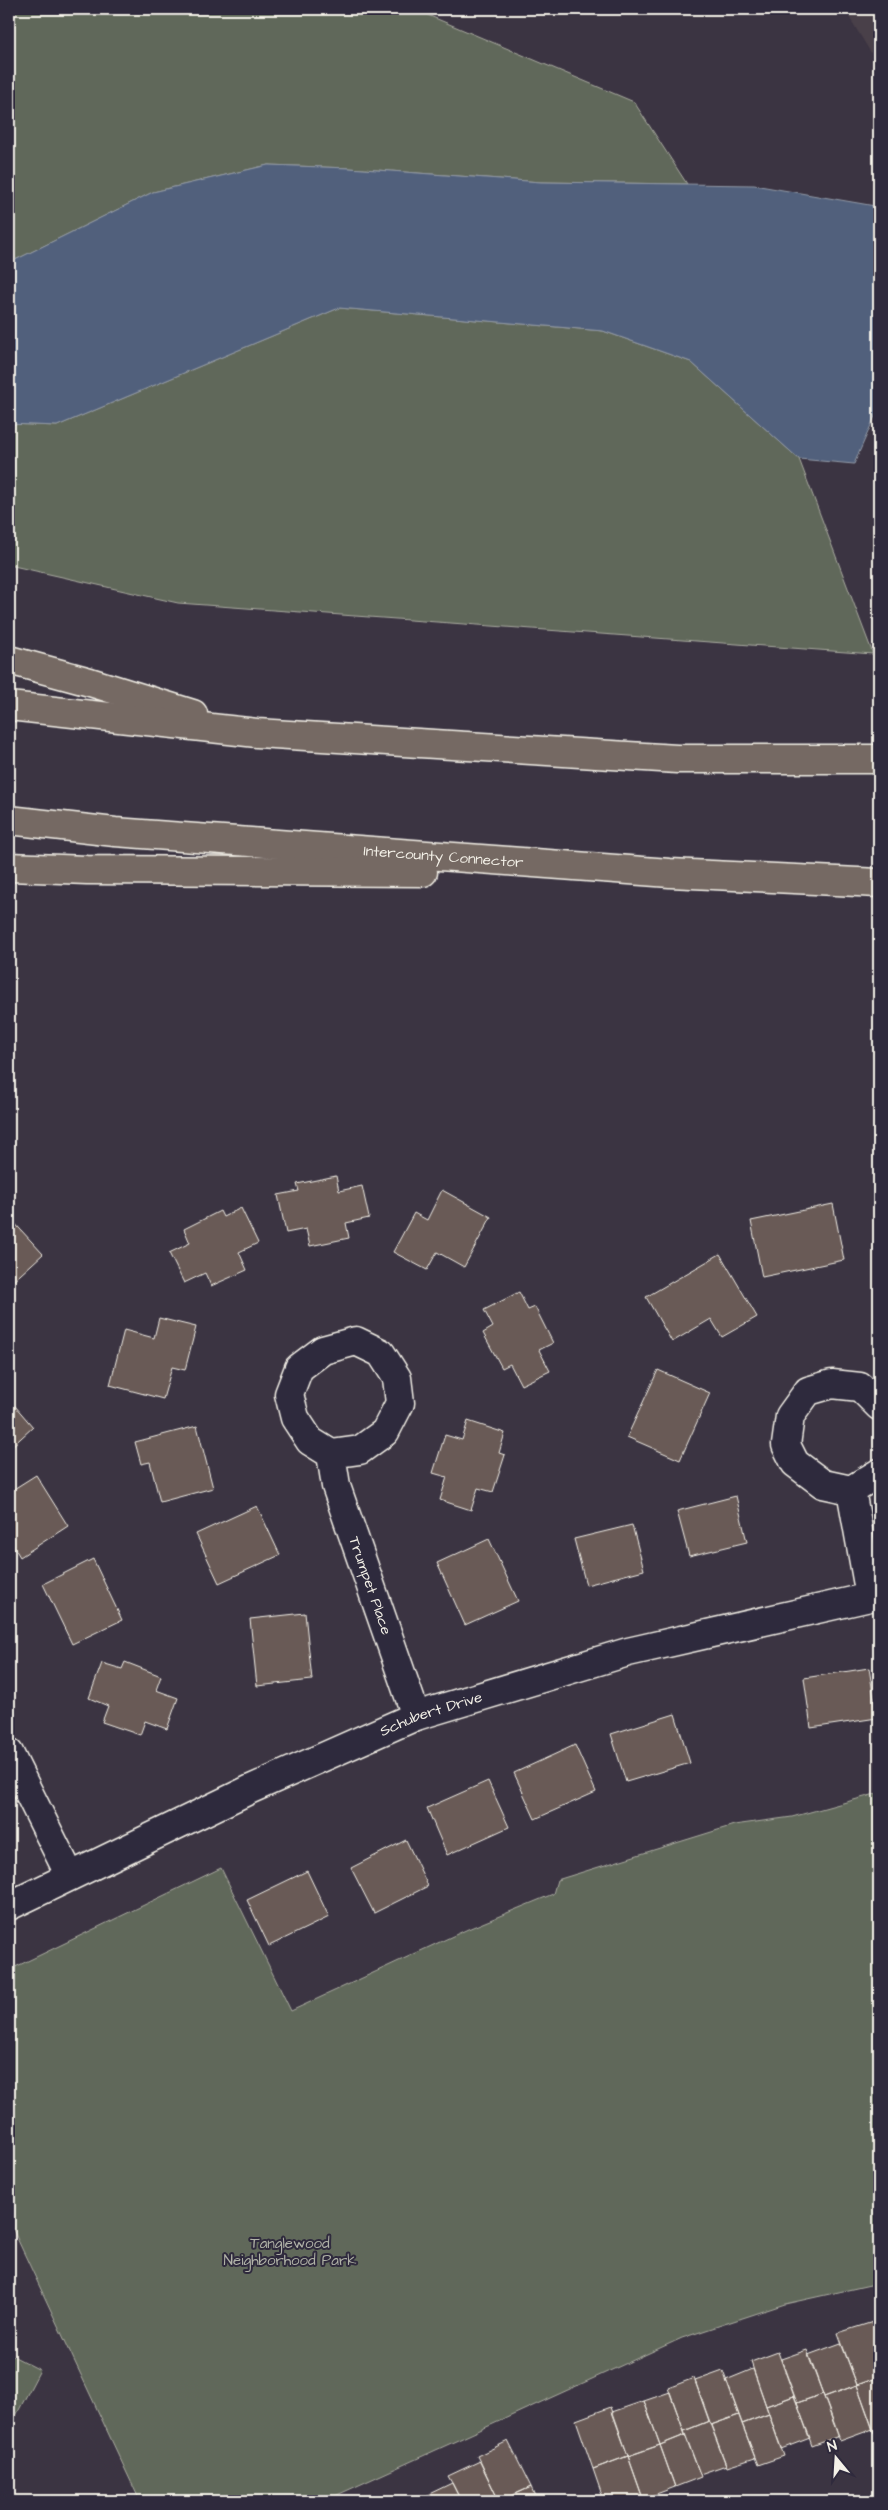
<svg xmlns="http://www.w3.org/2000/svg" width="888" height="2510" font-family="'Architects Daughter',sans-serif">
  <style>
    .built { fill: #493f48 }
    .green { fill: #60675a; stroke: #aaaca1 }
    .water { fill: #51607b; stroke: #929aa7 }
    .building { fill: #695a57; stroke: #f4f1e8 }
    .lines { fill: none; stroke-linecap: round; stroke-linejoin: round }
    .minor-casing { stroke: #f4f1e8; stroke-width: 31 }
    .highway-casing { stroke: #f4f1e8; stroke-width: 31 }
    .minor { stroke: #2f2a3d; stroke-width: 28 }
    .highway { stroke: #756964; stroke-width: 28 }
    .labels { text-anchor: middle; stroke-width: 4; stroke-linejoin: round; paint-order: stroke }
    .street-label { font-size: 15px; fill: #f4f1e8; stroke: #2f2a3d }
    .park-label { font-size: 15px; fill: #b1b3a8; stroke: #2f2a3d }
  </style>
  <rect width="100%" height="100%" fill="#3b3442"/>
  <filter id="ink" filterUnits="userSpaceOnUse"><feTurbulence type="fractalNoise" baseFrequency=".02" numOctaves="2"/><feDisplacementMap in="SourceGraphic" scale="10" xChannelSelector="R" yChannelSelector="G"/><feConvolveMatrix kernelMatrix="1 2 1 2 8 2 1 2 1" color-interpolation-filters="sRGB"/></filter>
  <g filter="url(#ink)">
    <path class="built" d="M826,9H879V66L846,12Z"/>
    <path class="green" d="M9,9H417L423,13L634,102L687,184L541,182L349,168L268,165L153,192L9,263Z
      M339,308L603,331L691,362L799,459L873,654L178,603L9,565V424L57,426Z
      M879,1793V2283L785,2304L682,2338L324,2501H140L9,2221V1970L221,1868L291,2011L468,1929L553,1894L557,1880L734,1825L792,1817Z
      M9,2354L40,2370L9,2429Z"/>
    <path class="water" d="M268,165L349,168L541,182L754,185L875,206L879,273V407L854,464L799,459L691,362L603,331L339,308L57,426L9,424V263L153,192Z"/>
    <path class="building" d="M336,1176L339,1191L362,1186L369,1218L346,1223L349,1238L310,1246L306,1229L286,1233L278,1195L299,1191L297,1184Z
      M442,1190L491,1217L464,1267L437,1252L427,1270L393,1252L414,1213L427,1220Z
      M833,1204L844,1260L762,1277L751,1221Z
      M241,1208L258,1243L239,1252L247,1270L211,1286L205,1273L184,1283L169,1253L190,1243L184,1229L220,1211L223,1217Z
      M9,1217L43,1254L9,1285Z
      M720,1254L757,1317L722,1337L711,1319L672,1342L646,1297Z
      M519,1292L528,1310L535,1307L553,1343L539,1350L550,1371L521,1385L510,1364L502,1368L483,1333L493,1327L484,1310Z
      M159,1318L196,1327L185,1370L172,1367L163,1399L110,1385L124,1330L154,1338Z
      M658,1370L710,1393L680,1460L627,1437Z
      M9,1399L33,1427L9,1449Z
      M468,1421L505,1433L499,1453L505,1455L493,1492L478,1488L471,1510L440,1500L447,1477L433,1473L445,1435L462,1440Z
      M197,1426L213,1488L160,1502L150,1462L141,1464L135,1442Z
      M36,1475L68,1526L20,1557L9,1539V1492Z
      M736,1496L747,1542L689,1556L677,1511Z
      M257,1506L280,1555L219,1583L196,1534Z
      M632,1525L644,1570L586,1585L574,1539Z
      M489,1539L518,1601L465,1625L437,1563Z
      M93,1559L122,1620L72,1644L43,1584Z
      M305,1613L312,1680L257,1686L250,1619Z
      M125,1662L161,1676L156,1690L178,1698L167,1729L145,1721L140,1735L102,1722L108,1706L89,1698L102,1663L122,1669Z
      M869,1668L877,1718L811,1728L804,1678Z
      M675,1714L690,1763L626,1782L611,1734Z
      M575,1745L596,1792L535,1819L514,1773Z
      M488,1781L509,1827L447,1855L427,1808Z
      M406,1840L428,1886L374,1913L351,1868Z
      M307,1871L329,1917L269,1946L247,1900Z
      M873,2322L879,2339V2377L857,2385L838,2333Z
      M841,2343L857,2385L824,2397L808,2355Z
      M807,2350L823,2394L797,2403L781,2359Z
      M778,2352L794,2396L766,2406L751,2362Z
      M753,2369L769,2414L742,2424L726,2380Z
      M723,2371L739,2415L711,2425L695,2381Z
      M879,2377V2432L874,2433L857,2385Z
      M694,2378L709,2421L684,2431L668,2388Z
      M857,2385L873,2429L840,2441L824,2397Z
      M670,2392L685,2435L660,2445L644,2401Z
      M823,2394L839,2436L812,2446L797,2403Z
      M794,2396L810,2438L781,2449L766,2406Z
      M644,2401L660,2445L628,2456L612,2412Z
      M611,2407L628,2456L593,2469L576,2420Z
      M769,2414L784,2456L758,2465L742,2424Z
      M739,2415L755,2458L727,2467L711,2425Z
      M709,2421L726,2465L700,2474L684,2431Z
      M685,2435L701,2477L675,2487L660,2445Z
      M508,2441L531,2487L499,2501L477,2456Z
      M660,2445L675,2487L643,2499L628,2456Z
      M628,2456L644,2501H604L593,2469Z
      M480,2461L499,2501H461L452,2483L448,2476Z
      M452,2483L461,2501H428L425,2496Z
      M531,2487L537,2501H501Z"/>
    <g class="lines">
      <g class="minor-casing">
        <g id="minor">
          <path d="M879,1406L860,1387L832,1384L808,1391L790,1416L786,1445L795,1463L823,1484L851,1490L879,1473"/>
          <path id="s1" d="M331,1454L310,1441L295,1418L289,1394L299,1368L323,1350L356,1341L381,1353L397,1378L400,1403L385,1432L360,1450L331,1454L336,1486L416,1716"/>
          <path d="M851,1490L870,1596"/>
          <path d="M9,1753L70,1876"/>
          <path id="s2" d="M9,1906L251,1789L416,1716L628,1652L879,1595"/>
        </g>
      </g>
      <g class="highway-casing">
        <g id="highway">
          <path d="M9,660L90,682L193,714"/>
          <path d="M9,706L257,733L677,759H879"/>
          <path id="s3" d="M9,820L115,832L670,873L879,883"/>
          <path d="M9,867L87,870L423,872"/>
        </g>
      </g>
      <use href="#minor" class="minor"/>
      <use href="#highway" class="highway"/>
    </g>
  </g>
  <g class="labels">
    <g class="street-label">
      <text dy="5" stroke="none"><textPath href="#s3" startOffset="436">Intercounty Connector</textPath></text>
      <text dy="5" stroke="none"><textPath href="#s1" startOffset="482">Trumpet Place</textPath></text>
      <text dy="5" stroke="none"><textPath href="#s2" startOffset="464">Schubert Drive</textPath></text>
    </g>
    <g class="park-label">
      <text x="290" y="2248">Tanglewood<tspan x="290" dy="17">Neighborhood Park</tspan></text>
    </g>
  </g>
  <rect width="888" height="2510" fill="none" stroke="#2f2a3d" stroke-width="30"/>
  <rect x="15" y="15" width="858" height="2480" fill="none" stroke="#f4f1e8" stroke-width="2" filter="url(#ink)"/>
  <g transform="translate(836 2458) rotate(342)" stroke="#2f2a3d" stroke-width="4" paint-order="stroke">
  <path d="M0-4L9 19L0 12L-9 19Z" fill="#f4f1e8"/>
  <text y="-8" font-size="14" font-weight="bold" text-anchor="middle" fill="#f4f1e8">N</text>
  </g>
</svg>
